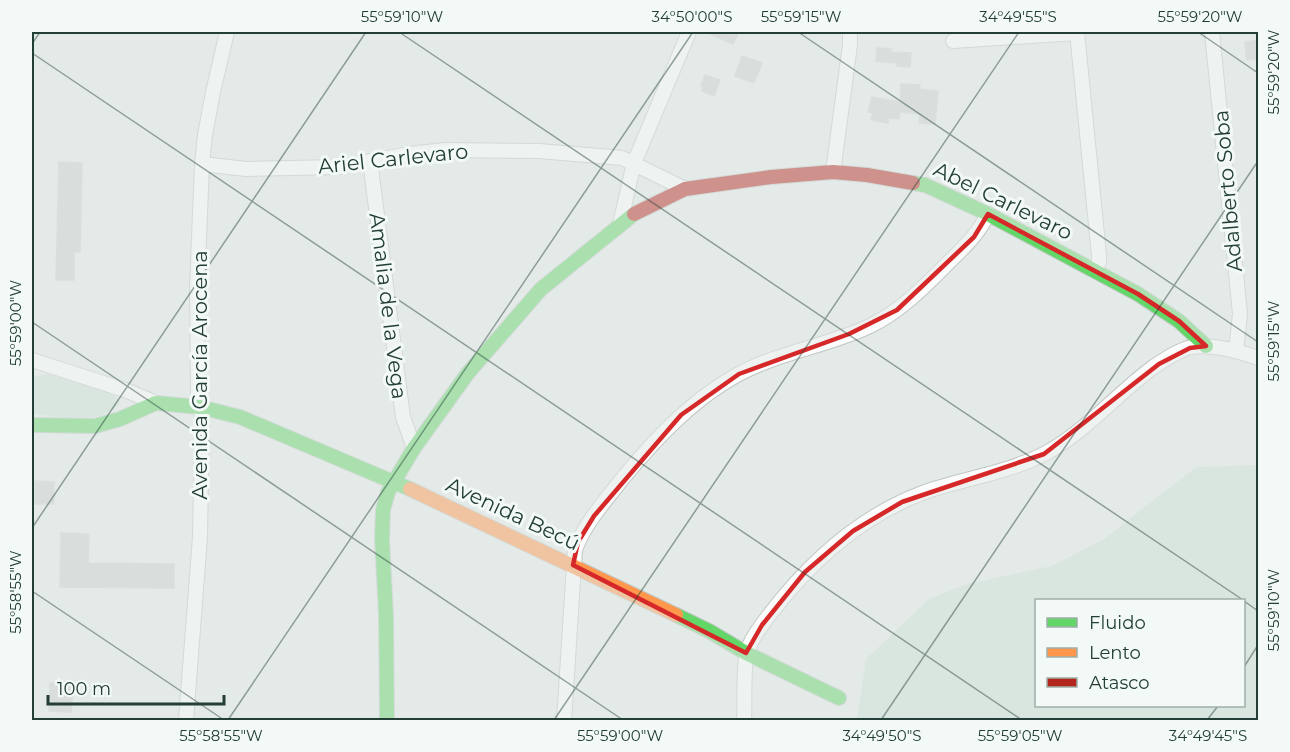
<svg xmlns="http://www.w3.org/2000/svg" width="1290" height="752" font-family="Montserrat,sans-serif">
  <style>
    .green { fill: #cde3d4; fill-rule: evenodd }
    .building { fill: #ccd1cf; stroke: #cdd3d0; stroke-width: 1.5 }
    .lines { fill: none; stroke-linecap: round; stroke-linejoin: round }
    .street-casing { stroke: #c1c7c4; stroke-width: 16 }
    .fast-casing { stroke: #c0c8c5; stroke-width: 16 }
    .slow-casing { stroke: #c0c8c5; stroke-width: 16 }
    .jam-casing { stroke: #c0c8c5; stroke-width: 16 }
    .street { stroke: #fbfcfb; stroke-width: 14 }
    .fast { stroke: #63d668; stroke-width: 14 }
    .slow { stroke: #ff974d; stroke-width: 14 }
    .jam { stroke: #b3261e; stroke-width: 14 }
    .marked { fill: none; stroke: #d62828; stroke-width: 4.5; stroke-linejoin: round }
    .ticks { fill: none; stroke: #223e36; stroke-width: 1.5; stroke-opacity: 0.45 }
    .labels { text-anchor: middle; stroke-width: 6; stroke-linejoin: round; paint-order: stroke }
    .street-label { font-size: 21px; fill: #223e36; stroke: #f3f9f6 }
    .neatline { fill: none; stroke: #223e36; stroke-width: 2 }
    .ticks-label { font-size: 15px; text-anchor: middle; fill: #223e36 }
  </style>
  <rect width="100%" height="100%" fill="#e4eae7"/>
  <path class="green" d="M48,374L110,393L119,399V404C97,426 62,417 33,414V377Z
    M1258,465V720H857L866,659L929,599L967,584L1052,566L1104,539L1196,467ZM1036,600H1244V706H1036Z"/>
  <path class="building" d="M706,32H739L733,44Z
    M1258,40V59L1247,60L1245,42Z
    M877,48L891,49V52L911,53L910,67L897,66V63L876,61Z
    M742,56L762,63L754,83L735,76Z
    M705,75L720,80L714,96L702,91L703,87L701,86Z
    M901,84L920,85L919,89L938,91L935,124L919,123L920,114L900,112L899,119L888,118V123L871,120L873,113L868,112L872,97L900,102Z
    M59,162L82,163L80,252H74V280H56Z
    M35,481L54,482V504H35Z
    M61,533L89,534L88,563L174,564V588L60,587Z
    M50,683L73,684L71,712L49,711Z"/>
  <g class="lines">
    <g class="street-casing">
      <path id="street" d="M1077,32L1099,255V262L1095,270
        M1212,32L1240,314L1236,351
        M953,41L1077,33
        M370,161L403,417L414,448
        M202,164L246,169L339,167L409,154L445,150L539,151L622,158L685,189
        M833,172L850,45V32
        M620,224L634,163L689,32
        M32,360L125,390L156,403
        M186,720L200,537L202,420L198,394L197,288L202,164L205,135L213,92L227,32
        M564,720L575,550C584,524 606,500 623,478C656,438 692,400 737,375C779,352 828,346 870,326C899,312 922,289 945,266C961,250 978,235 988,214
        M744,720C745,703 743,667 747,653C750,639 762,625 770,614C810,562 862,515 925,492C965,478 1008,473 1046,453C1086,431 1116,395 1152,368C1164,360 1178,350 1192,347C1214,344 1238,351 1258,358"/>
    </g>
    <g class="fast-casing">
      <path id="fast" d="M913,183L925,185L988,214L1138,294L1179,321L1206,346
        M32,425L95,426L120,419L156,403L200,407L240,417L410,489
        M676,615L709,631L746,653L839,698
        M387,720L386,615L382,539L383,510L388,492L414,448L468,373L541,289L634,214"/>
    </g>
    <g class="slow-casing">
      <path id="slow" d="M410,489L676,615"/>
    </g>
    <g class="jam-casing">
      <path id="jam" d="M634,214L685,189L771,177L833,172L867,175L913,183"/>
    </g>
    <use href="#street" class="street"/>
    <use href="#fast" class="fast"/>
    <use href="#slow" class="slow"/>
    <use href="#jam" class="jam"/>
  </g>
  <path d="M0 0H1290V752H0ZM988,214L1138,294L1179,321L1206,346L1190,348L1159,364L1044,454L902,502L853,531L805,572L762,625L746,653L573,565L578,542L594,516L681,415L739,374L849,334L897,310L974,237Z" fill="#e4eae7" fill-opacity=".55" fill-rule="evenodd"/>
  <path class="marked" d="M988,214L1138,294L1179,321L1206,346L1190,348L1159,364L1044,454L902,502L853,531L805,572L762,625L746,653L573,565L578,542L594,516L681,415L739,374L849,334L897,310L974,237Z"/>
  <path class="ticks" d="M399,32L1243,600M798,32L1258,342M1198,32L1258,73M32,44L40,32M32,53L1022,720M32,322L623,720M32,528L366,32M32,591L224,720M1244,601L1258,611M1244,667L1258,645M228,720L693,32M554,720L1019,32M881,720L1258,161M1207,720L1218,706"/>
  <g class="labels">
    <g class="street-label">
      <text transform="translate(393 159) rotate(-6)" y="7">Ariel Carlevaro</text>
      <text transform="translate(1228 191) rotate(-95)" y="7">Adalberto Soba</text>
      <text transform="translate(1003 201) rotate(26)" y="7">Abel Carlevaro</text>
      <text transform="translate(388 306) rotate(83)" y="7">Amalia de la Vega</text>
      <text transform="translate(200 375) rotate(-90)" y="7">Avenida García Arocena</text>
      <text transform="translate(513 514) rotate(25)" y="7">Avenida Becú</text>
    </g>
  </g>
  <rect width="1290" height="752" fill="none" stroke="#f3f9f6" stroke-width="66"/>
  <rect x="1035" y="599" width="210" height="108" fill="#f3f9f6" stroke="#9faea9" stroke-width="1.5"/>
  <rect x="1047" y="618" width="30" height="9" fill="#63d668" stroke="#9faea9" stroke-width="1.5"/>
  <text x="1089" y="629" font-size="18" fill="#223e36">Fluido</text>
  <rect x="1047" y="648" width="30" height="9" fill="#ff974d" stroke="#9faea9" stroke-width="1.5"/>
  <text x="1089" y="659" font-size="18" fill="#223e36">Lento</text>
  <rect x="1047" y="678" width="30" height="9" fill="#b3261e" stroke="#9faea9" stroke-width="1.5"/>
  <text x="1089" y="689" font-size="18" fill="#223e36">Atasco</text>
  <path d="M48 695v9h176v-9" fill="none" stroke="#223e36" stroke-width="3"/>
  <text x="57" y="695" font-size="18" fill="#223e36" stroke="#f3f9f6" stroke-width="4.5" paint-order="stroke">100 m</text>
  <rect x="33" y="33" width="1224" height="686" class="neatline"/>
  <g class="ticks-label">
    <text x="402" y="22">55°59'10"W</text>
    <text x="692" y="22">34°50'00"S</text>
    <text x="801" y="22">55°59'15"W</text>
    <text x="1018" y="22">34°49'55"S</text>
    <text x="1200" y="22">55°59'20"W</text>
    <text transform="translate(1274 72) rotate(-90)" y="5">55°59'20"W</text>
    <text transform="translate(16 323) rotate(-90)" y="5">55°59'00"W</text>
    <text transform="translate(1274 341) rotate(-90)" y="5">55°59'15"W</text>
    <text transform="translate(16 592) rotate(-90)" y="5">55°58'55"W</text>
    <text transform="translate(1274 610) rotate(-90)" y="5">55°59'10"W</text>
    <text x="221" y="741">55°58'55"W</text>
    <text x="620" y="741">55°59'00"W</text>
    <text x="882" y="741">34°49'50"S</text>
    <text x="1020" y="741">55°59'05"W</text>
    <text x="1208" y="741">34°49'45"S</text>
  </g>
</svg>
